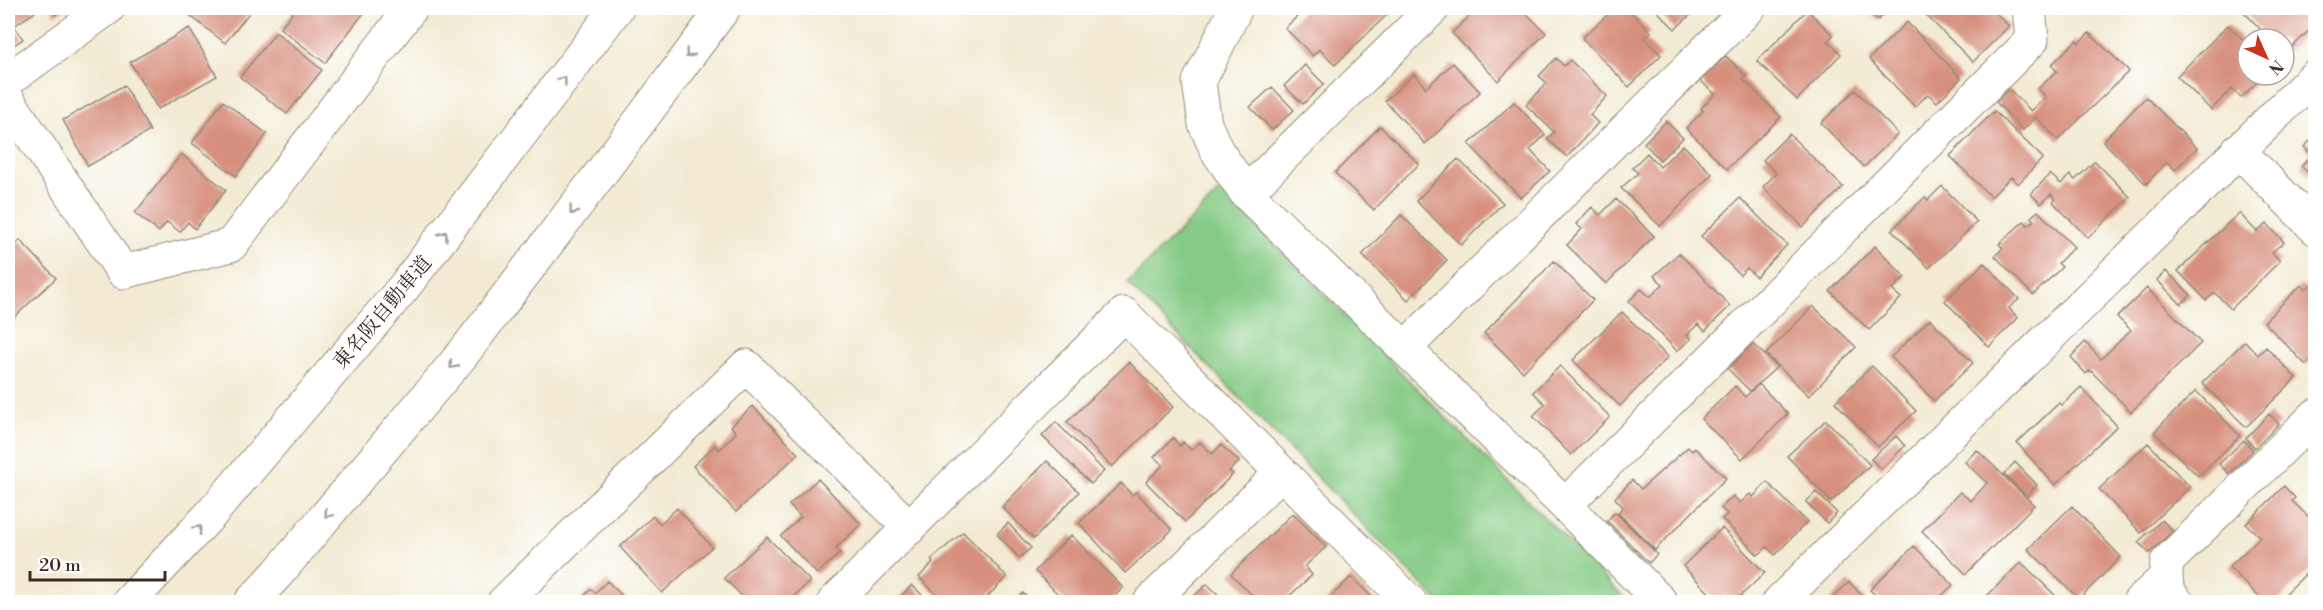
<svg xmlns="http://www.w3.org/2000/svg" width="2323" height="610" font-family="'Libre Bodoni','Noto Serif JP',serif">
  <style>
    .green { fill: #86cb85; stroke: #607a52; stroke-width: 1.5 }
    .building { fill: #d7907e }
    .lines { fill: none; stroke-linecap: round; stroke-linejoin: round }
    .street-casing { stroke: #968a78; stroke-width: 35 }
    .highway-casing { stroke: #968a78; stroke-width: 35 }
    .street { stroke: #fff; stroke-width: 33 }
    .highway { stroke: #fff; stroke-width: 33 }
    .oneway { stroke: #a79f9a }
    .labels { text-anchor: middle; stroke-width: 4.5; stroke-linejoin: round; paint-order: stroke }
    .street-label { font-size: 20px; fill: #3b2a1e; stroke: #fff }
  </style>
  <rect width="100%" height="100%" fill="#fff"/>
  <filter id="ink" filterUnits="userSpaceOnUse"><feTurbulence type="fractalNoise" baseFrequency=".0167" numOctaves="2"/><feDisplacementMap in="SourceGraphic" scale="12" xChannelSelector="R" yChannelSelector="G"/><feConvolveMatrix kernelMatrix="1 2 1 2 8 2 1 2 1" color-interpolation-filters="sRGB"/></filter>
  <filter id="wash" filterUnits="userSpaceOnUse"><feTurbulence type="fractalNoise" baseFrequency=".008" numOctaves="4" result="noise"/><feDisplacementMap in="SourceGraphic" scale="24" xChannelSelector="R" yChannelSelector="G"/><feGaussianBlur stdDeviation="1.35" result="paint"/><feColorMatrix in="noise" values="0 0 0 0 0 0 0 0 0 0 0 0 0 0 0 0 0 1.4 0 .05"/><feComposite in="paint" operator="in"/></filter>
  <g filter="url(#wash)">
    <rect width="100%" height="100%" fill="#f2ead2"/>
    <path class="green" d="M1221,190L1628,602H1439L1127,283Z"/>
    <g id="blocks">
      <path class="building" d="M8,8H32L35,12L14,26L23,39L8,49Z
        M50,8H66L55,15Z
        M193,8H253L225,43L188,14Z
        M296,8H355L363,14L325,63L280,28Z
        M1306,8H1394L1335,65L1319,49L1313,56L1285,28Z
        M1478,8H1521L1546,33L1498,81L1452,33Z
        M1615,8H1627L1651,32L1644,38L1661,55L1629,87L1582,38Z
        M1654,8H1698L1675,29Z
        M1865,8H1890L1878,20Z
        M1933,8H1995L1993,10L2009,26L1973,62L1926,15Z
        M2246,8H2316V24L2285,54L2284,39H2270L2243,11Z
        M1807,10L1833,35L1828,41L1841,54L1797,100L1757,61Z
        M1907,22L1961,78L1937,102L1928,94L1915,107L1869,59Z
        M2228,25L2248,45V75H2264L2241,98L2232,89L2211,110L2177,76Z
        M189,28L217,76L158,109L130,62Z
        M276,32L322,70L287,114L240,77Z
        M2089,33L2129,71L2058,140L2036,117L2023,130L1996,102L2009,89L2031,111L2046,97L2038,89L2057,71L2051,65L2077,40L2079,43Z
        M1726,56L1746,76L1743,79L1781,117L1727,169L1686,128L1703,111L1701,108L1715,94L1700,80Z
        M1556,58L1564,66L1570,60L1607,96L1590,115L1598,123L1567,157L1547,139L1554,132L1526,105L1547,83L1539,76Z
        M1453,63L1480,92L1425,144L1385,101L1414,74L1426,88Z
        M1305,65L1324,84L1303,104L1284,86Z
        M124,85L150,131L88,166L63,120Z
        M1272,87L1294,110L1272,130L1250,107Z
        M1855,90L1898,134L1864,167L1821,123Z
        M2146,97L2197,148L2175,170L2167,162L2146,184L2103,141Z
        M223,101L267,134L236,176L192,143Z
        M1514,102L1545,135L1530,150L1550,171L1521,198L1469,144Z
        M1994,111L2043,158L2018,184L2011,177L1991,197L1950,156Z
        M1666,121L1683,138L1660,160L1644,143Z
        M1380,126L1419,164L1374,210L1335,173Z
        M1789,134L1843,187L1803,227L1763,187L1776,173L1763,160Z
        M2316,135V180L2301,166L2312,155L2304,147Z
        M1683,145L1712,174L1660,226L1621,188L1638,173L1632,168L1647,153L1660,167Z
        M181,154L226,190L195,229L188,222L180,232L167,222L159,232L135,213Z
        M1458,159L1503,203L1461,245L1416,201Z
        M2095,161L2130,197L2088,238L2053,202L2056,199L2051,194L2041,204L2031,194L2050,174L2061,184L2070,175L2075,180Z
        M1942,186L1977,222L1929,268L1892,230L1925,197L1928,200Z
        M1740,198L1787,245L1756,277L1747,268L1740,275L1701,236Z
        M1616,199L1654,236L1606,284L1567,245L1582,229L1576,224L1592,207L1600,215Z
        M2038,211L2074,247L2058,263L2062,267L2033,295L1995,256L2003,248L1999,244L2024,221L2028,225L2034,221L2031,217Z
        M2239,213L2257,232L2267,224L2284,242L2272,252L2280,261L2231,309L2215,293L2206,300L2178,271Z
        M1401,215L1447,260L1408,300L1362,255Z
        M20,240L56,278L8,323V252Z
        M1875,246L1905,277L1892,290L1901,298L1869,330L1830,291Z
        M1679,253L1730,306L1705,331L1698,324L1687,335L1691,339L1677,351L1629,301L1641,289L1650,297L1663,284L1654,276Z
        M1554,261L1593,300L1523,372L1484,333Z
        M1984,263L2019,299L2009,308L2018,318L1989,347L1945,301Z
        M2166,271L2191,295L2181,304L2157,280Z
        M2316,280V356L2306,365L2264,322L2301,285L2306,289Z
        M2147,288L2201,343L2131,412L2090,370L2086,374L2071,357L2085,342L2101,359L2131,330L2117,317Z
        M1813,306L1856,347L1809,396L1766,354Z
        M1622,312L1668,357L1620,406L1573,360Z
        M1930,319L1973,363L1934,401L1891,357Z
        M2245,341L2258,355L2266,347L2296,378L2246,427L2202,383Z
        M1753,344L1777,367L1750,391L1728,369Z
        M1129,362L1173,407L1112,467L1067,422Z
        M1560,366L1610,417L1571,455L1533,416L1545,404L1533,392Z
        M1872,366L1916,411L1878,447L1835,402Z
        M1759,384L1788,414L1742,459L1701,419L1735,386L1745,397Z
        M2081,387L2117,426L2055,485L2017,443L2059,403L2062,405Z
        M2196,391L2240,436L2198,476L2154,432Z
        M753,406L798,454L736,512L693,466L715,445L719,450L736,433L731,426Z
        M2269,414L2279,424L2255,448L2246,438Z
        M1826,420L1870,465L1831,502L1787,456Z
        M1056,422L1104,471L1091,484L1042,436Z
        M1896,436L1905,446L1881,469L1871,459Z
        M1173,438L1180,446L1183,442L1191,450L1200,442L1212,454L1221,445L1239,462L1229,471L1233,474L1185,522L1146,482L1163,465L1154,457Z
        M2244,440L2253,450L2229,474L2219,464Z
        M2148,443L2190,487L2141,533L2099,489Z
        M1688,447L1692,451L1695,448L1726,478L1655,550L1618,513L1623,507L1615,498L1632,480L1641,489Z
        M1977,450L2034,505L1966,574L1922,531L1960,492L1971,501L1987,483L1965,462Z
        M1047,461L1079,492L1034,539L1002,507Z
        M2015,462L2037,485L2027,496L2004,474Z
        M2316,478V492L2308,485Z
        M818,479L861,524L836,548L840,553L817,574L781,536L801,517L789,505Z
        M1767,482L1807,522L1775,555L1767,547L1758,555L1722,519L1727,514L1721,508L1733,496L1740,503L1750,494L1753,497Z
        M1121,483L1132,495L1136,492L1172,530L1125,573L1079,523Z
        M2284,486L2295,498L2292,501L2316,524V564L2277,602H2264L2229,567L2260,537L2246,524Z
        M1816,492L1837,513L1827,523L1806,502Z
        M2072,506L2121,557L2079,599L2028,549Z
        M677,508L712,547L662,593L620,547L653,516L660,524Z
        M1615,512L1657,554L1649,563L1607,521Z
        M1293,513L1326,547L1305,566L1312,575L1283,602H1259L1231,574Z
        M2162,520L2173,531L2149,553L2138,542Z
        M1008,523L1031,548L1019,558L997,534Z
        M1722,528L1765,573L1734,602L1725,595L1718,602L1683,566Z
        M963,532L1007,577L982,602H944L919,577L933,563L931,560Z
        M1071,535L1123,588L1108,602H1066L1035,571Z
        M767,537L810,581L788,602H748L724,578Z
        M1914,546L1953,585L1935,602H1883L1870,590Z
        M2021,562L2062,602H1981Z
        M1351,577L1377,602H1325Z
        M607,581L629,602H578L591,589L595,593Z
        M1849,582L1866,600L1863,602H1828Z
        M1207,584L1226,602H1201L1194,596Z
        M912,585L929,602H895Z
        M1023,593L1032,602H1014Z"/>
    </g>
  </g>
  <g filter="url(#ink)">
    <use href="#blocks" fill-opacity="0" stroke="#968a78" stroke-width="1.5"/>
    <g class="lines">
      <g class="street-casing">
        <path id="street" d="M1236,8L1199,82L1205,124L1217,151L1246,193L1565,505L1661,602
          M8,80L108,8
          M8,100L123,272L231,245L411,8
          M2238,150L2316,229
          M1246,193L1433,8
          M1405,348L1749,8
          M1565,505L2032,40L2029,8
          M504,602L746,366L910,528
          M834,602L1124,314L1410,602
          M1150,602L1281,473
          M1779,602L2316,75
          M2139,602L2165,578
          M2177,602C2165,590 2165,579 2167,562L2316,415"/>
      </g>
      <g class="highway-casing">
        <path id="highway" d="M129,602L211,514L404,287L617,8
          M251,602L278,573L462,355L604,169L724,8"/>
      </g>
      <use href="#street" class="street"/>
      <use href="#highway" class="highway"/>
    </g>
    <defs><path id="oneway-chevron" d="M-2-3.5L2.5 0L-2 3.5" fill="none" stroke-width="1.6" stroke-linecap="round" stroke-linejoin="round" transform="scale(1.5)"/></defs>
    <g class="oneway">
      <use href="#oneway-chevron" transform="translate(689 54) rotate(127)"/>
      <use href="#oneway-chevron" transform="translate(563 80) rotate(-53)"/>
      <use href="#oneway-chevron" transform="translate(573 211) rotate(127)"/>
      <use href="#oneway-chevron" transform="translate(444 235) rotate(-53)"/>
      <use href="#oneway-chevron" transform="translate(453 365) rotate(130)"/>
      <use href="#oneway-chevron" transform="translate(328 514) rotate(130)"/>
      <use href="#oneway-chevron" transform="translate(198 529) rotate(-47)"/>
    </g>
  </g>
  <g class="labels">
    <g class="street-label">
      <text transform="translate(382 312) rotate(-50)" y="7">東名阪自動車道</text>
    </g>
  </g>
  <rect width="2323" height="610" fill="none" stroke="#fff" stroke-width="30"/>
  <g transform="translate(2266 57) rotate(135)"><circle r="28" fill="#ffffff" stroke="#b1aaa5" stroke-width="1.5"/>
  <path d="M0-4.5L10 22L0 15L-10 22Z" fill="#c8321e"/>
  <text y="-9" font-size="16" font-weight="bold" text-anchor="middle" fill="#3b2a1e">N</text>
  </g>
  <path d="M30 571v9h135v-9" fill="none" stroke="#3b2a1e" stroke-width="3"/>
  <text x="39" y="571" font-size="18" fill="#3b2a1e" stroke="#ffffff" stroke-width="4.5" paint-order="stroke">20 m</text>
</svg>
